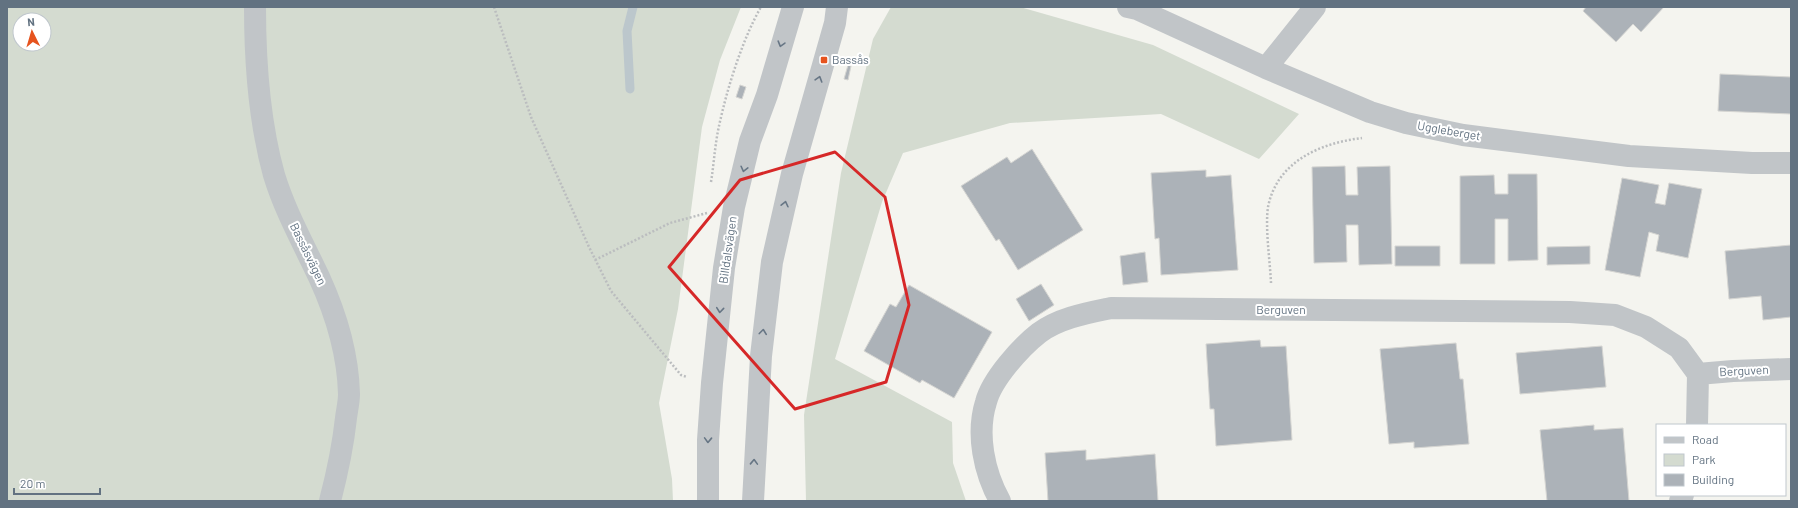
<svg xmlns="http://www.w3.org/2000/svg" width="1798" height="508" font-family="Barlow,sans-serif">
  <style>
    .green { fill: #d4dbd0; fill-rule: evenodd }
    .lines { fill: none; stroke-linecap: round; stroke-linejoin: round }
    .stream { stroke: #bcc7cc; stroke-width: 9 }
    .building { fill: #acb2b8; stroke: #d5d5d2 }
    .path { stroke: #bbbdbf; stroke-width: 2.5; stroke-dasharray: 2 2; stroke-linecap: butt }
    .minor { stroke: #c1c5c8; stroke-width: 22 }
    .tertiary { stroke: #c1c5c8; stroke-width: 22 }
    .oneway { stroke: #677685 }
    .marked { fill: none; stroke: #d62828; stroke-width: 3; stroke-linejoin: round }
    .poi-dot { fill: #e6531e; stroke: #fff; stroke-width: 1.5 }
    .labels { text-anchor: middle; stroke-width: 4; stroke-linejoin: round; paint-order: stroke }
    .poi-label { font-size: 12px; fill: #627281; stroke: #fff; text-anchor: start }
    .street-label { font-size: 12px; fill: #627281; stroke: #fff }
  </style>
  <rect width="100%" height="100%" fill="#f4f4ef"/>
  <path class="green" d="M7,7H741L720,60L702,127L678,309L659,403L672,479L673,501H7ZM20,20H44V44H20Z
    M891,7H1020L1153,45L1299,114L1259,159L1161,114L1010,123L903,153L882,202L835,359L952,422L953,463L966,501H806L804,415L841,173L873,39Z"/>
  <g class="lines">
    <path class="stream" d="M630,89L627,31L633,7"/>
  </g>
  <path class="building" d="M1586,7H1664L1641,32L1633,24L1616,42L1583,11Z
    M848,65L851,66L848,80L844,79Z
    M1720,74L1791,77V114L1718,111Z
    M740,85L746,87L742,99L736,97Z
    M1032,149L1083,230L1018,270L999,239L996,241L961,186L1007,157L1011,163Z
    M1345,166L1346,195H1358L1357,167L1390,166L1392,264L1359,265L1358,225H1346L1347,262L1314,263L1312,167Z
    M1206,170V177L1231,175L1238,270L1161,275L1159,238L1155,239L1151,173Z
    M1508,174H1537L1538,260L1508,261V219H1495V264H1460V176L1494,175L1495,194H1508Z
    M1622,178L1659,185L1655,203L1665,205L1669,183L1702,189L1688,258L1656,251L1659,235L1649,232L1640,277L1605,270Z
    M1791,245V317L1763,320L1761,296L1729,299L1725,251Z
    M1395,246H1440V266H1395Z
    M1590,246V264L1547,265V247Z
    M1145,252L1148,282L1123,285L1120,256Z
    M1041,284L1054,305L1029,321L1016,299Z
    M909,285L992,332L954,398L922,380L920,383L864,351L890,304L896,307Z
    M1260,340L1261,347L1286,346L1292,440L1216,446L1214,409H1210L1206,344Z
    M1456,343L1460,379H1463L1469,444L1414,448V442L1389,444L1380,349Z
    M1602,346L1606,387L1520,394L1516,353Z
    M1594,425V430L1623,428L1629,501H1547L1540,430Z
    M1086,450V460L1155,454L1158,501H1048L1045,453Z"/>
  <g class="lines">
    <path class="path" d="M494,7L531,117L589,247L611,291L681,375L687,377
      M711,182C714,163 715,144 719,126C727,89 742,40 761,7
      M595,260L670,223L707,213
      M1271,283C1270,261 1265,228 1268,207C1277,161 1321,143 1362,138"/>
    <path class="minor" d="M255,7C255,63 259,121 274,175C285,211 303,243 319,277C336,314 348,353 349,394C349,402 347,410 346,418C343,446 337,474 330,501
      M1128,7L1137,9L1266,68L1370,112L1406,123L1463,135L1629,156L1752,163H1791
      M1266,68L1315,7
      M1698,374L1733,371L1791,369
      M1000,501C984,472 976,434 986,402C992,379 1021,347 1039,333C1059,318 1087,313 1111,308L1570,312L1615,315L1646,327L1679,348L1698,374L1697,425
      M1680,501L1683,495"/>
    <path class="tertiary" d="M708,501V440L712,383L724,268L734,207L750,141L767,95L793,7
      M753,501L761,356L772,262L792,174L835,23L837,7"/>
  </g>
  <defs><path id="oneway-chevron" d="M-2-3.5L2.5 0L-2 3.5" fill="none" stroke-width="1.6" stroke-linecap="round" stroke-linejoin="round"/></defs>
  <g class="oneway">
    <use href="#oneway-chevron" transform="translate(781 44) rotate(106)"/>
    <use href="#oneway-chevron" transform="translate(819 79) rotate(-73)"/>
    <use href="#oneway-chevron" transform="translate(744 169) rotate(104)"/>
    <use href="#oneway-chevron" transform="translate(785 204) rotate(-77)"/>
    <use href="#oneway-chevron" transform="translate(720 310) rotate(96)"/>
    <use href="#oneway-chevron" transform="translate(763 332) rotate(-83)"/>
    <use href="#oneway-chevron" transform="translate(708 440) rotate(92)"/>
    <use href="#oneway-chevron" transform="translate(754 462) rotate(-88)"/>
  </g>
  <path class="marked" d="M835,152L885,197L909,305L886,382L795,409L669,267L740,180Z"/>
  <rect class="poi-dot" x="820" y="56" width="8" height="8" rx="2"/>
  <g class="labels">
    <g class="poi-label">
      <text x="832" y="64">Bassås</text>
    </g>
    <g class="street-label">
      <text transform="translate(1449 131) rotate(10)" y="4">Uggleberget</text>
      <text transform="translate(728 250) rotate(-82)" y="4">Billdalsvägen</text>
      <text transform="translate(308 254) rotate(64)" y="4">Bassåsvägen</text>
      <text x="1281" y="314">Berguven</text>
      <text transform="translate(1744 371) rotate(-3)" y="4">Berguven</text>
    </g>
  </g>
  <rect width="1798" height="508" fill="none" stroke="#627281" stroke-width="16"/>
  <rect x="1656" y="424" width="130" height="72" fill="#ffffff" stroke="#c0c7cd"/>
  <rect x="1664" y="437" width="20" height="6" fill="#c1c5c8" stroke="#c0c7cd"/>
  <text x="1692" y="444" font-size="12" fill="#627281">Road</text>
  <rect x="1664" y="454" width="20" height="12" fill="#d4dbd0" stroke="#c0c7cd"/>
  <text x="1692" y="464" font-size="12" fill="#627281">Park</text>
  <rect x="1664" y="474" width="20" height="12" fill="#acb2b8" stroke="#c0c7cd"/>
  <text x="1692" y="484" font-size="12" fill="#627281">Building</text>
  <g transform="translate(32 32) rotate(355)"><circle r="19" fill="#ffffff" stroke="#c0c7cd"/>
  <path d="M0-3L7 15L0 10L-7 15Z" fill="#e6531e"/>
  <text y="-6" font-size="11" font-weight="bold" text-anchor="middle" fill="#627281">N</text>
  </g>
  <path d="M14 488v6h86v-6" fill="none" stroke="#627281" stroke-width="2"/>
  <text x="20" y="488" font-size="12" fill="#627281" stroke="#ffffff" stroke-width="3" paint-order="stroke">20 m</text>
</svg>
